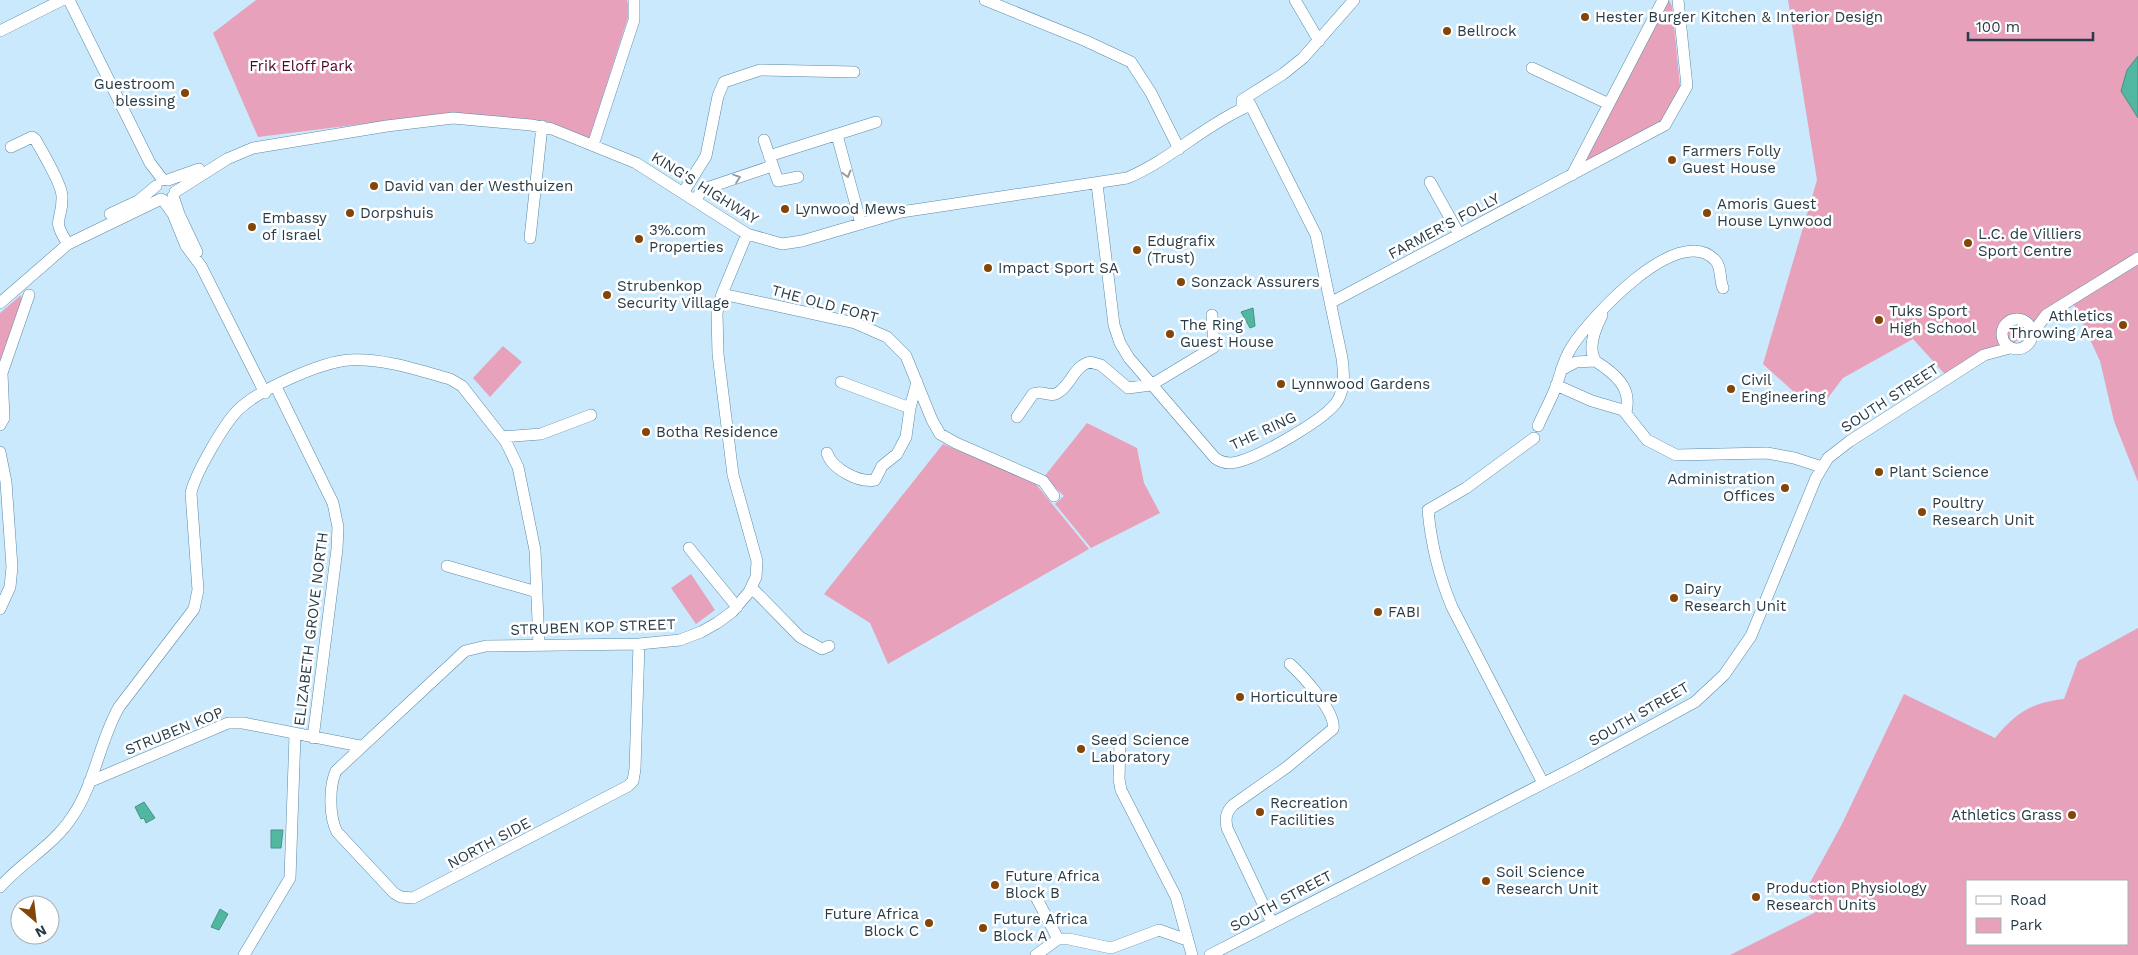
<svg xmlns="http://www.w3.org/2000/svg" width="2138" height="955" font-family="'Work Sans',sans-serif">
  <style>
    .green { fill: #e7a1ba; fill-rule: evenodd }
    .water { fill: #52b7a0; stroke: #459286 }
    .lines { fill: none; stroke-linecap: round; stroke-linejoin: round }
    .minor-casing { stroke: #5a8aa8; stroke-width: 12 }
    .minor { stroke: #fff; stroke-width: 11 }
    .oneway { stroke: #939ea4 }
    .poi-dot { fill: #844508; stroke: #fff; stroke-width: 2 }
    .labels { text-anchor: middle; stroke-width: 5; stroke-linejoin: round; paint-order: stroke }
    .poi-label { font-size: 15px; fill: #273c48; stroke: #fff; text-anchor: start }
    .park-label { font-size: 15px; fill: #4d072a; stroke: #fff }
    .street-label { font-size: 15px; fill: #273c48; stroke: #fff }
  </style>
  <rect width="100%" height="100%" fill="#cbe9fc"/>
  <path class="green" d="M256,0H627L630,11L589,139L547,122L450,113L258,137L213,33Z
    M1669,0L1672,6L1680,86L1663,121L1588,162L1587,156Z
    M1788,0H2138V482L2114,421L2100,361L2074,305L1952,382L1913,339L1843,378L1827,399L1805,402L1763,364L1817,180Z
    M21,295L22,302L0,377V313Z
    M503,346L522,362L490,397L473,378Z
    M1087,423L1137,448L1144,483L1160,513L1091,548L1055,504L1064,496L1044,477Z
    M943,444L1035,483L1089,549L888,664L870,623L824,594Z
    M691,574L715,610L696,624L671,588Z
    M2138,628V955H1730L1818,911L1806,890L1842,824L1904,694L1995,738C2016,713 2030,703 2064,699L2078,661ZM1967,881H2127V944H1967Z"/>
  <path class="water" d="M2138,56V118L2121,91L2127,70Z
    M1253,308L1255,326L1250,328L1241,312Z
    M144,802L155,818L146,823L144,818L141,819L135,807Z
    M271,830H283L281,848H271Z
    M220,909L228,914L219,930L211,927Z"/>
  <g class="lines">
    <g class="minor-casing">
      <path id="minor" d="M69,0L150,163L163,180
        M985,0L1086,41L1131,62L1151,93L1179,149
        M1295,0L1319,41
        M0,31L62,0
        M1532,68L1609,104
        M1248,107L1242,106V100L1283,74L1303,58L1354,0
        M837,135L861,224
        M764,140L778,181L798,177
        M593,145L634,20V0
        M11,147L32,137L35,139C42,151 62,185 62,196C63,223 50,217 68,244
        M769,156L876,122
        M1572,175L1663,0
        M168,180L199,169
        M1430,182L1459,234
        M1097,184L1114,325L1120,343L1129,358L1215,458C1222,463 1229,464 1237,462C1259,457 1327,419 1338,400C1345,387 1344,372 1342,358L1316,235L1250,104
        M175,192L227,159L253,148L387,126L453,118L531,125L552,129L636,163L747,234L782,244L802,241L901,212L1127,178C1170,160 1202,127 1244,108
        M683,193L706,156L718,96L724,82L760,70L854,72
        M173,196L179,214L197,252
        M163,200L173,214L186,246L201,266L265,393
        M694,200L704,189L772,166
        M110,214L138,201L156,186
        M530,238L542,126
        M722,294L855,323L887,337L906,356L932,420L940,434L956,443L1043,481L1054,496
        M0,303L68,244L161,199
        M1330,303L1665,125L1687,86L1678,0
        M1602,315C1596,327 1587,347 1595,360C1597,363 1602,365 1604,367C1621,379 1631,392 1626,412
        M2002 334a15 15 0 1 1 30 0a15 15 0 1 1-30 0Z
        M2032,334L2046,315L2138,258
        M1561,370L1576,362L1595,361
        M841,382L910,408
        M1556,385L1592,401L1623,410L1647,440L1676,455L1767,453L1794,458L1822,467
        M276,387L333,503L338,527L337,549L313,738
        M1017,417L1033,394C1043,389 1050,399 1059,392C1072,383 1074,366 1090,362L1101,365L1128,388L1151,385L1214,347L1212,315
        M0,425L4,418L2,373L29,295
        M1538,426C1544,412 1552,398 1557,384C1561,372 1564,359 1571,348C1588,320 1678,221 1715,260C1722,267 1719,279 1723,288
        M502,437L541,434L591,415
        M1534,438L1466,488L1428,510C1431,544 1439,576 1452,607L1543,783
        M0,452L6,482L12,567L10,587L0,609
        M827,453C832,469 859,483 875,480L882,466L897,454L906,437L910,408L917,382
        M689,548L737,607
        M447,566L537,592
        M752,588L800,637L822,649L829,646
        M639,644L635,769L633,781L628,786L413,898L401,897L394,893L337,832C329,817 329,786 336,771L465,651L486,646L639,644L680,640L701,632L717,623L732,612L749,592L756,577L757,561L733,475L718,354L717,313L722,294L747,234
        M1120,741L1119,779L1121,790L1176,897L1192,955
        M89,782L228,723H243L360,746
        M0,887C22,862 54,845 72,817C95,784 99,742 119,707L194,609L198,590L191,493C195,474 224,424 238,410C258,390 321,362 349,360C383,358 418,370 450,379L462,386L506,442L518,467L535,550L539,645
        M1036,897L1058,939L1036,955
        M1272,923L1227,828C1225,818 1226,812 1233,805L1287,767L1333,729C1337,713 1302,675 1290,664
        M1058,939H1069L1111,948L1159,930L1187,940
        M244,955L290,878L295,735
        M1210,955L1581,764L1695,702L1724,675L1751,636L1816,478L1828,458L1850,441L1984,355L2010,348"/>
    </g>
    <use href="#minor" class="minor"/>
  </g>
  <defs><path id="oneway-chevron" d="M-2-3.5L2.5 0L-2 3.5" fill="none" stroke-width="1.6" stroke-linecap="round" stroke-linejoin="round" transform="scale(1.25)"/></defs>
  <g class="oneway">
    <use href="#oneway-chevron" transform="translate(847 174) rotate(75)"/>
    <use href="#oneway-chevron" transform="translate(737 178) rotate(-19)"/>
  </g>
  <g class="poi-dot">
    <circle cx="1585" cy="17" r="5"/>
    <circle cx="1447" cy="31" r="5"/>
    <circle cx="185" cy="93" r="5"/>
    <circle cx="1672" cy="160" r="5"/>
    <circle cx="374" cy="186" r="5"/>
    <circle cx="785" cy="209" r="5"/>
    <circle cx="350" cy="213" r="5"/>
    <circle cx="1707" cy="213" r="5"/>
    <circle cx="252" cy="227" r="5"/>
    <circle cx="639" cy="239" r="5"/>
    <circle cx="1968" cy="243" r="5"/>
    <circle cx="1137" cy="250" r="5"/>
    <circle cx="988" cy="268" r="5"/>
    <circle cx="1181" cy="282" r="5"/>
    <circle cx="607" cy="295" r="5"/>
    <circle cx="1879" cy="320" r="5"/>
    <circle cx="2123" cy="325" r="5"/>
    <circle cx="1170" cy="334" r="5"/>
    <circle cx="1281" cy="384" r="5"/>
    <circle cx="1731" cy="389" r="5"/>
    <circle cx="646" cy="432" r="5"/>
    <circle cx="1879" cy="472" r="5"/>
    <circle cx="1785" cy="488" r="5"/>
    <circle cx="1922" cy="512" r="5"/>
    <circle cx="1674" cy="598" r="5"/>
    <circle cx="1378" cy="612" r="5"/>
    <circle cx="1240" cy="697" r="5"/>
    <circle cx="1081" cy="749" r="5"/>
    <circle cx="1260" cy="812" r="5"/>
    <circle cx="2072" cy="815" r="5"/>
    <circle cx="1486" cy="881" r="5"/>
    <circle cx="995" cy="885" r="5"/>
    <circle cx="1756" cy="897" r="5"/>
    <circle cx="929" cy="923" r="5"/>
    <circle cx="983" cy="928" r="5"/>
  </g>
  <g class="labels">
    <g class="poi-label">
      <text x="1595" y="22">Hester Burger Kitchen &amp; Interior Design</text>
      <text x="1457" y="36">Bellrock</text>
      <text x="175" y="89" text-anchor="end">Guestroom<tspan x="175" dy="17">blessing</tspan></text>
      <text x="1682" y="156">Farmers Folly<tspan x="1682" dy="17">Guest House</tspan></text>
      <text x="384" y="191">David van der Westhuizen</text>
      <text x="1717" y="209">Amoris Guest<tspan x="1717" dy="17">House Lynwood</tspan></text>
      <text x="795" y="214">Lynwood Mews</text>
      <text x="360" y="218">Dorpshuis</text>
      <text x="262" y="223">Embassy<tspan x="262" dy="17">of Israel</tspan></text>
      <text x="649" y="235">3%.com<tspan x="649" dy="17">Properties</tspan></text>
      <text x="1978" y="239">L.C. de Villiers<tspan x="1978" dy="17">Sport Centre</tspan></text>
      <text x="1147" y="246">Edugrafix<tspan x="1147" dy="17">(Trust)</tspan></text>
      <text x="998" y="273">Impact Sport SA</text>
      <text x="1191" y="287">Sonzack Assurers</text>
      <text x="617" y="291">Strubenkop<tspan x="617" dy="17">Security Village</tspan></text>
      <text x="1889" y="316">Tuks Sport<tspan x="1889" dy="17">High School</tspan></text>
      <text x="2113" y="321" text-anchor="end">Athletics<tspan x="2113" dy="17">Throwing Area</tspan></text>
      <text x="1180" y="330">The Ring<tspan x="1180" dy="17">Guest House</tspan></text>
      <text x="1741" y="385">Civil<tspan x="1741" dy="17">Engineering</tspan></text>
      <text x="1291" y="389">Lynnwood Gardens</text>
      <text x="656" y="437">Botha Residence</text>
      <text x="1889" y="477">Plant Science</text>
      <text x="1775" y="484" text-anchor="end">Administration<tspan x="1775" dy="17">Offices</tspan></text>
      <text x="1932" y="508">Poultry<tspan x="1932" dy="17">Research Unit</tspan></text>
      <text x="1684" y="594">Dairy<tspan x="1684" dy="17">Research Unit</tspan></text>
      <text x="1388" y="617">FABI</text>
      <text x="1250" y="702">Horticulture</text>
      <text x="1091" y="745">Seed Science<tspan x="1091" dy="17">Laboratory</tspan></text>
      <text x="1270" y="808">Recreation<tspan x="1270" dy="17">Facilities</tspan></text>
      <text x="2062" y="820" text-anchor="end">Athletics Grass</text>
      <text x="1496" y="877">Soil Science<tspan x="1496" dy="17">Research Unit</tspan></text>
      <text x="1005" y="881">Future Africa<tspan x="1005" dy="17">Block B</tspan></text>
      <text x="1766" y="893">Production Physiology<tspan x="1766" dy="17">Research Units</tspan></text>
      <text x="919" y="919" text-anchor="end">Future Africa<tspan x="919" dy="17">Block C</tspan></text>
      <text x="993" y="924">Future Africa<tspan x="993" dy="17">Block A</tspan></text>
    </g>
    <g class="park-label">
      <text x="301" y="71">Frik Eloff Park</text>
    </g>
    <g class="street-label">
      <text transform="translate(705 188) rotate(32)" y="5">KING'S HIGHWAY</text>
      <text transform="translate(1444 226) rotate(-28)" y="5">FARMER'S FOLLY</text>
      <text transform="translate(825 304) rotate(15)" y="5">THE OLD FORT</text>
      <text transform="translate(1890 398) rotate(-33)" y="5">SOUTH STREET</text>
      <text transform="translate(1263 431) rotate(-25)" y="5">THE RING</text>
      <text transform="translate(593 627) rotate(-2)" y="5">STRUBEN KOP STREET</text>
      <text transform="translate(311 629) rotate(-83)" y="5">ELIZABETH GROVE NORTH</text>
      <text transform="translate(1639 714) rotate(-30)" y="5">SOUTH STREET</text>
      <text transform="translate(174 731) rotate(-22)" y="5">STRUBEN KOP</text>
      <text transform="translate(489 843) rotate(-28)" y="5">NORTH SIDE</text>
      <text transform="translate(1281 901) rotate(-28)" y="5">SOUTH STREET</text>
    </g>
  </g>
  <rect x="1966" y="880" width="162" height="65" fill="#ffffff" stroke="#a9b1b6"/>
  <rect x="1976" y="896" width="25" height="8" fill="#ffffff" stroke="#a9b1b6"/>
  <text x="2010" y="905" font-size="15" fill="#273c48">Road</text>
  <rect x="1976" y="918" width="25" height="15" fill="#e7a1ba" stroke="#a9b1b6"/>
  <text x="2010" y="930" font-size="15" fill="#273c48">Park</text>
  <g transform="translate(35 920) rotate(152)"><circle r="24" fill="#ffffff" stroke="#a9b1b6"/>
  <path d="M0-4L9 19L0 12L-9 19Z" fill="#844508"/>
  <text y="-8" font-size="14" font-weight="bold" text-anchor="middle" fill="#273c48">N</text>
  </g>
  <path d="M1968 32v8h125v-8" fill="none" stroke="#273c48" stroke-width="2.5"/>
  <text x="1976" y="32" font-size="15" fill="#273c48" stroke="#ffffff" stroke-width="4" paint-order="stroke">100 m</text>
</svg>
